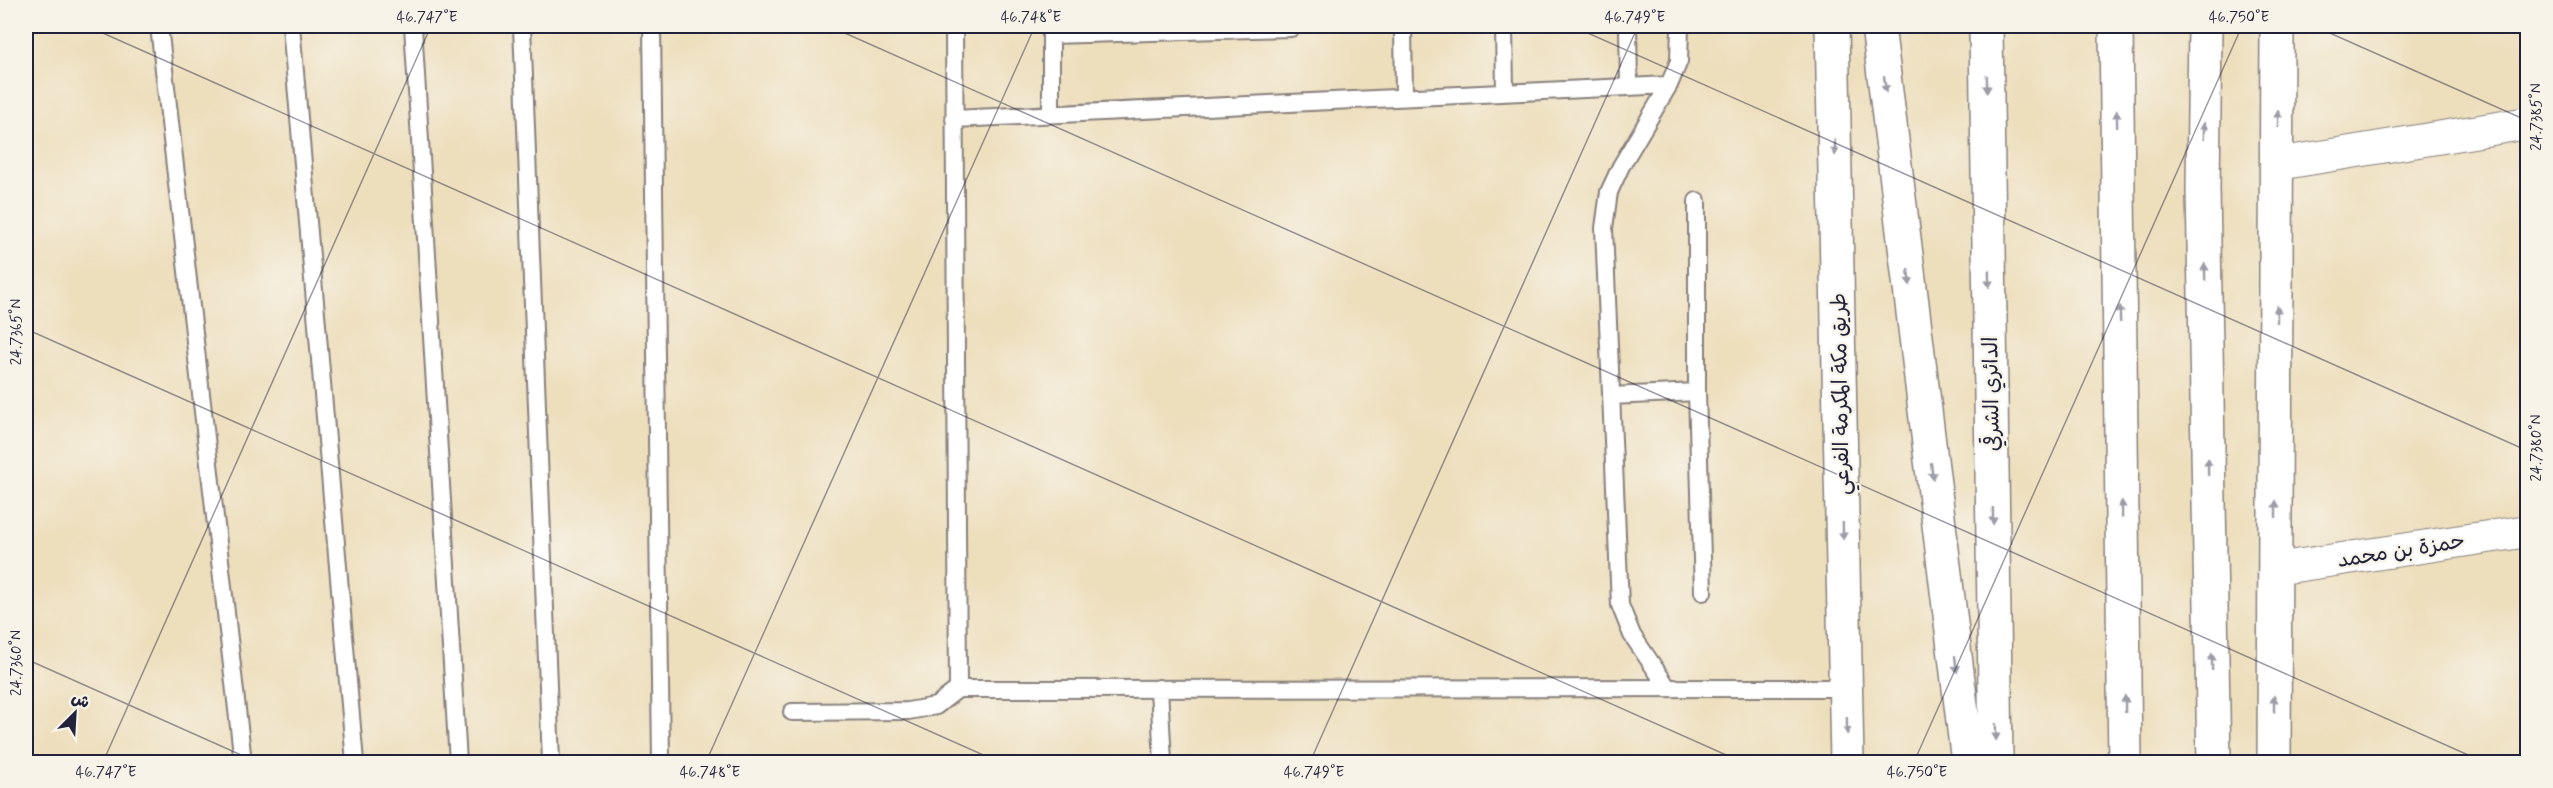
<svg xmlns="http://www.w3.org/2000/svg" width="2553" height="788" font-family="Mynerve,'Playpen Sans Arabic',sans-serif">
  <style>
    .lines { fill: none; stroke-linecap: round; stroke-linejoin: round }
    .lane-casing { stroke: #88807c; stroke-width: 20 }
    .street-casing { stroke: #88807c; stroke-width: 34 }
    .secondary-casing { stroke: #88807c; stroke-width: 36 }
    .primary-casing { stroke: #88807c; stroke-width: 36 }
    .highway-casing { stroke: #88807c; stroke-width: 36 }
    .lane { stroke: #fff; stroke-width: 16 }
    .street { stroke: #fff; stroke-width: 32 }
    .secondary { stroke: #fff; stroke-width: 33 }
    .primary { stroke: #fff; stroke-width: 33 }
    .highway { stroke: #fff; stroke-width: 33 }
    .oneway { fill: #9c9ca7 }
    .ticks { fill: none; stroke: #22223b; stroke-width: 1.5; stroke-opacity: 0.45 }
    .labels { text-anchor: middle; stroke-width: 4.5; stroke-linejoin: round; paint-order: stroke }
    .street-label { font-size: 21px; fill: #22223b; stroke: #f7f3e8 }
    .neatline { fill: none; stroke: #22223b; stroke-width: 2 }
    .ticks-label { font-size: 15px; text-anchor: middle; fill: #22223b }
  </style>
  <rect width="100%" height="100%" fill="#f7f3e8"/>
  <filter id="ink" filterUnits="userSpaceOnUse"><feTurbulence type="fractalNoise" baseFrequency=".0167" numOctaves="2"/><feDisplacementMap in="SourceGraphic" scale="12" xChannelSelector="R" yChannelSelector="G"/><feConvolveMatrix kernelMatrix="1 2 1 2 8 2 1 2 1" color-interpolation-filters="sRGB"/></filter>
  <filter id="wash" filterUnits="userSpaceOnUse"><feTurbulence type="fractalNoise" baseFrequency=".008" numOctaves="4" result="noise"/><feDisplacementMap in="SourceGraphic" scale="24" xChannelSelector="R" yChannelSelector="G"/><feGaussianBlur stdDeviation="1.35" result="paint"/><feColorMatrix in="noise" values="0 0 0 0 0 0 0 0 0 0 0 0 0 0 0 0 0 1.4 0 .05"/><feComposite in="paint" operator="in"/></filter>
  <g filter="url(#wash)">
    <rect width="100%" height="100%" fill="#eddebc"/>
  </g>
  <g filter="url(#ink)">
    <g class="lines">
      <g class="lane-casing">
        <path id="lane" d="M159,26L243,762
          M291,26L355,762
          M413,26L458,762
          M522,26L551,762
          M652,26L661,762
          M954,26L958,689L1846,688
          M1403,26L1404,97
          M1504,26L1505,92
          M1628,26L1629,87
          M1051,35L1291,28
          M1051,114V26
          M954,119L1669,85
          M1697,201V392L1703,592
          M1611,396L1697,392
          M1159,688L1163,762
          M1668,688L1632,635L1620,605L1604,228L1609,192L1621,166L1669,85L1679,61L1680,26
          M792,712L908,711L936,706L958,689"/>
      </g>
      <g class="street-casing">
        <path id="street" d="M2278,164L2528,123
          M2275,569L2528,531"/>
      </g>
      <g class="secondary-casing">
        <path id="secondary" d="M2274,762L2277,26"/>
      </g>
      <g class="primary-casing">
        <path id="primary" d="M1832,26L1847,762
          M2205,26L2203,190L2214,762"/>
      </g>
      <g class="highway-casing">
        <path id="highway" d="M1878,26L1968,762
          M1986,26L1996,762
          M2116,26L2125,762"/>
      </g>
      <use href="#lane" class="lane"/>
      <use href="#street" class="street"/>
      <use href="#secondary" class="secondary"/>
      <use href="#primary" class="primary"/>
      <use href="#highway" class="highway"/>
    </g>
    <defs><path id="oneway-solid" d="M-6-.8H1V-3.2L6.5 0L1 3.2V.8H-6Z" transform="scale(1.5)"/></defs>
    <g class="oneway">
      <use href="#oneway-solid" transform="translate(1885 84) rotate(83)"/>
      <use href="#oneway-solid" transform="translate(1987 84) rotate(89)"/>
      <use href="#oneway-solid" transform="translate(2117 119) rotate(-91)"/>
      <use href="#oneway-solid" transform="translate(2278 119) rotate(-90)"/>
      <use href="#oneway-solid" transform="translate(2204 131) rotate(-89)"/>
      <use href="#oneway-solid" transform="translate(1835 147) rotate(89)"/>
      <use href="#oneway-solid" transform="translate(2205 272) rotate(-91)"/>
      <use href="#oneway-solid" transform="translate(1909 277) rotate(83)"/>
      <use href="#oneway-solid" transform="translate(1989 279) rotate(89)"/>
      <use href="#oneway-solid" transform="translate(2120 314) rotate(-91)"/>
      <use href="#oneway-solid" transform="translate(2277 314) rotate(-90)"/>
      <use href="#oneway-solid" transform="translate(2208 467) rotate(-91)"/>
      <use href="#oneway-solid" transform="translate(1932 471) rotate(83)"/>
      <use href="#oneway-solid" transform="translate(2122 509) rotate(-91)"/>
      <use href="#oneway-solid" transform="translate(2276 509) rotate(-90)"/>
      <use href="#oneway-solid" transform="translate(1993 516) rotate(89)"/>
      <use href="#oneway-solid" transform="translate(1843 531) rotate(89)"/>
      <use href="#oneway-solid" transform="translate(2212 662) rotate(-91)"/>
      <use href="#oneway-solid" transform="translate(1956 664) rotate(83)"/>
      <use href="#oneway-solid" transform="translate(2125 704) rotate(-91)"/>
      <use href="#oneway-solid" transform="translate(2274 704) rotate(-90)"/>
      <use href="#oneway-solid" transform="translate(1847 726) rotate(89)"/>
      <use href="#oneway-solid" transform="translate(1996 732) rotate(89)"/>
    </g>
  </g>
  <path class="ticks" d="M87,26L1742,762M829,26L2484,762M1572,26L2528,451M2314,26L2528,121M26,329L999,762M26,659L257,762M103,762L431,26M706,762L1035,26M1310,762L1638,26M1914,762L2242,26M2518,762L2528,741"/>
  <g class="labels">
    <g class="street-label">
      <text transform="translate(1840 394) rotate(-91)" y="7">طريق مكة المكرمة الفرعي</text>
      <text transform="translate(1991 394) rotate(-91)" y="7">الدائري الشرقي</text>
      <text transform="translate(2401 550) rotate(-9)" y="7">حمزة بن محمد</text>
    </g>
  </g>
  <rect width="2553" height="788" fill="none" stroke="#f7f3e8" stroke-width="66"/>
  <g transform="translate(75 713) rotate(24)" stroke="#f7f3e8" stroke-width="4.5" paint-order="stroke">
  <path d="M0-4.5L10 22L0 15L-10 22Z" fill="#22223b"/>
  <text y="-9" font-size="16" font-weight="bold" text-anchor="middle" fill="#22223b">ش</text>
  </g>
  <rect x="33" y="33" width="2487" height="722" class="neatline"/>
  <g class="ticks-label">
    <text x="427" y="22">46.747°E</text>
    <text x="1031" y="22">46.748°E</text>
    <text x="1635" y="22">46.749°E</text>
    <text x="2239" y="22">46.750°E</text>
    <text transform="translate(2536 117) rotate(-90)" y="5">24.7385°N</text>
    <text transform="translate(16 332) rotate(-90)" y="5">24.7365°N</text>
    <text transform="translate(2536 448) rotate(-90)" y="5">24.7380°N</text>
    <text transform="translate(16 663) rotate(-90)" y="5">24.7360°N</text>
    <text x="106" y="777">46.747°E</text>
    <text x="710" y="777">46.748°E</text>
    <text x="1314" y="777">46.749°E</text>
    <text x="1917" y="777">46.750°E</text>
  </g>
</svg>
